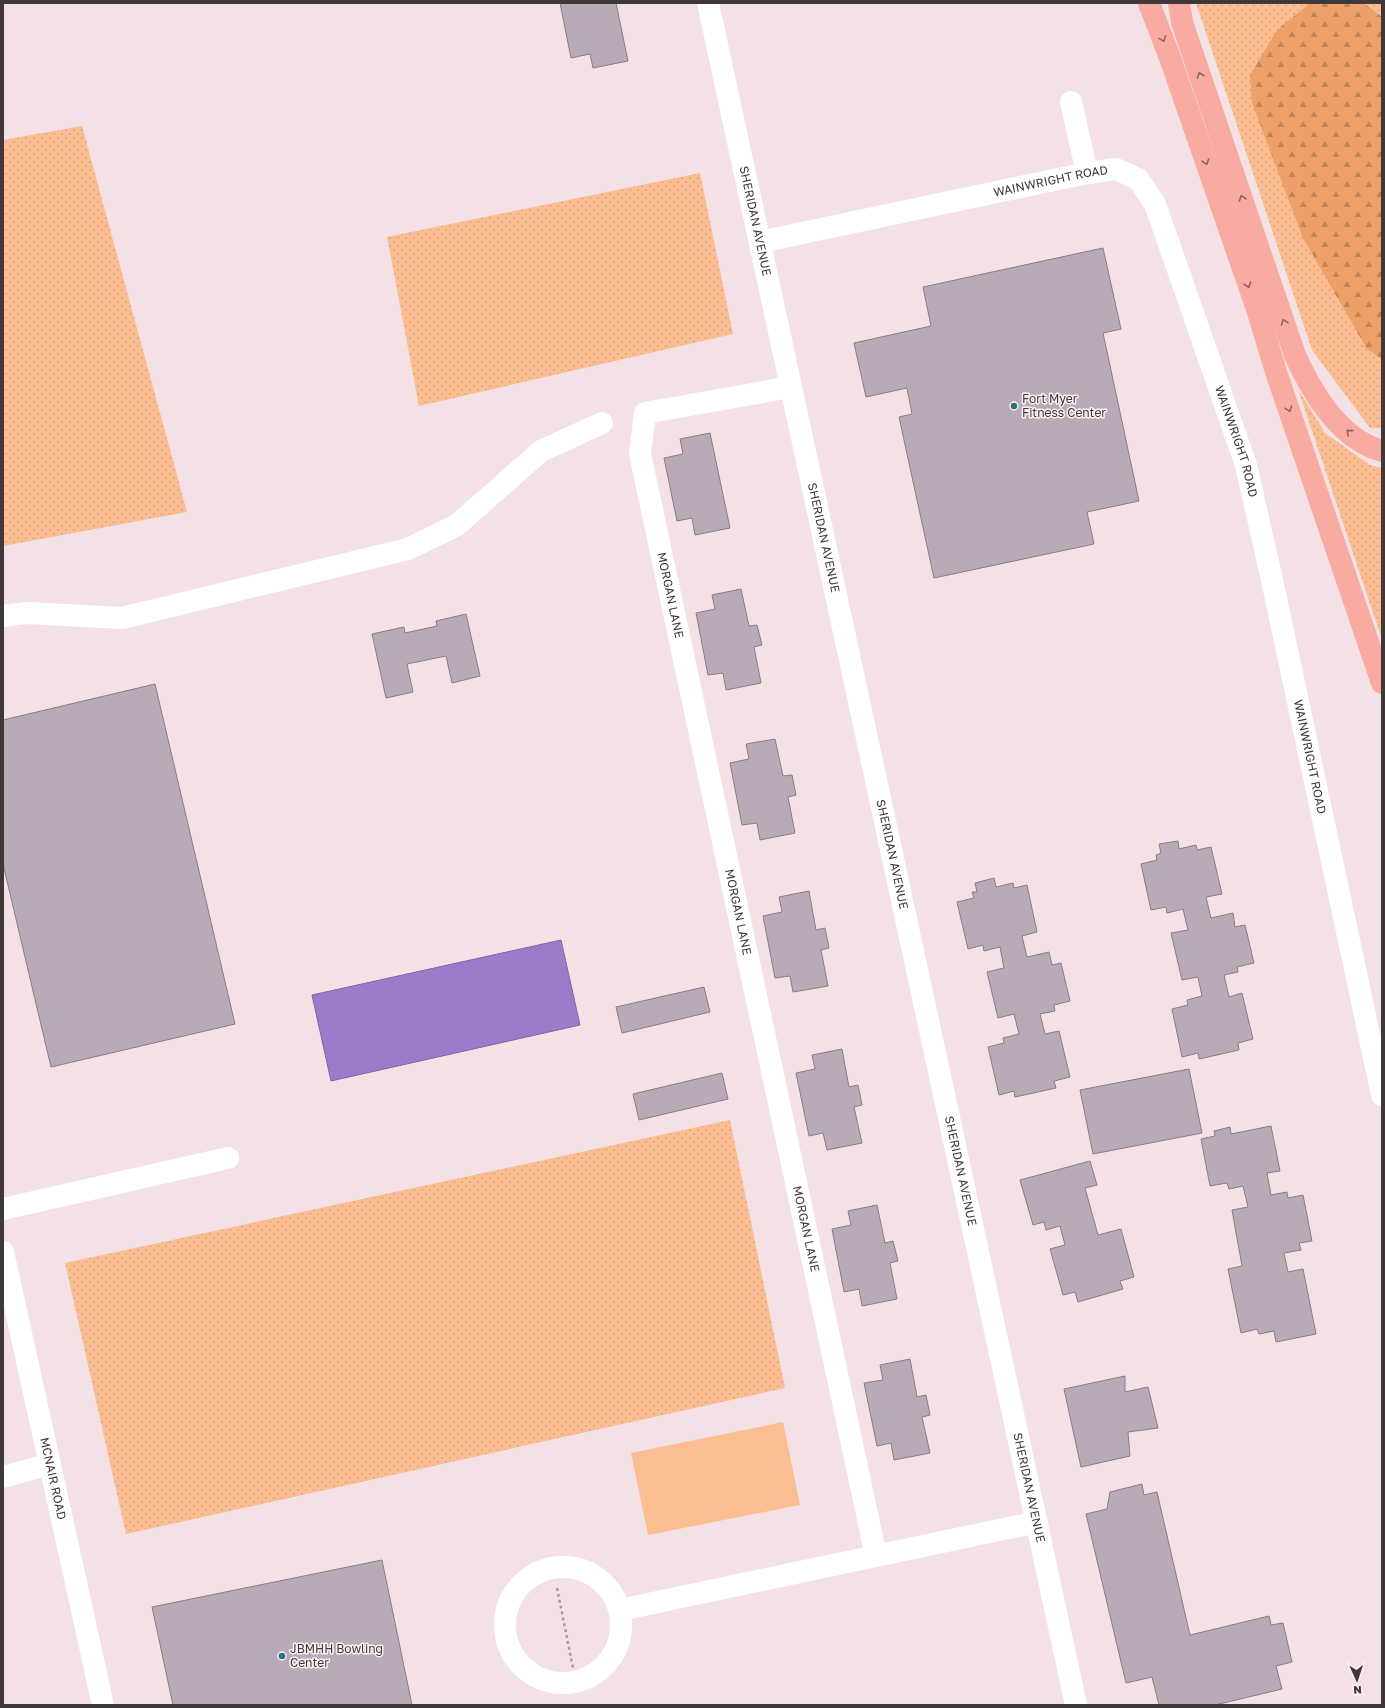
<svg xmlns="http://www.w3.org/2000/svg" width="1385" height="1708" font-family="'Golos Text',sans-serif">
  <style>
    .grass { fill: url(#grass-dots) }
    .forest { fill: url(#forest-firs) }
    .garden { fill: #fbbd91 }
    .water { fill: #997dcb; stroke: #7e68a0 }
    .building { fill: #b8abb7; stroke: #887c87 }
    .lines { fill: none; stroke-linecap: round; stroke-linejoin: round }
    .path { stroke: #a89a9e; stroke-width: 2.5; stroke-dasharray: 3 3; stroke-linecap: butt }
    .minor { stroke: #fff; stroke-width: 22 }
    .highway { stroke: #f9aba1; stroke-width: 22 }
    .oneway { stroke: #896663 }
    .poi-dot { fill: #2c727f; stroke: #ffeff4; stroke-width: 1.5 }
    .labels { text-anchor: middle; stroke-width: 3; stroke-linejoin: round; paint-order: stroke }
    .street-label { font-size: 12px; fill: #3f383a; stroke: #ffeff4 }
    .poi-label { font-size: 12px; fill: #3f383a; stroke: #ffeff4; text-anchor: start }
  </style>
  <defs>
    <pattern id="grass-dots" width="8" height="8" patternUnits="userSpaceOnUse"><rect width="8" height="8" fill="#fbbd91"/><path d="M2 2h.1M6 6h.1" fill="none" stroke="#d8a37e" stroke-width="1.8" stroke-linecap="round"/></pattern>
    <pattern id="forest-firs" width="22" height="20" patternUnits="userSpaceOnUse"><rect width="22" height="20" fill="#eda168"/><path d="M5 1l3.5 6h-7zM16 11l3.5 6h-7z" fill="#c18457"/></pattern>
  </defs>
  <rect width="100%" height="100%" fill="#f4e1e6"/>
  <path class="grass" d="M1196,3H1382V428H1370L1312,350Z
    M82,126L187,512L3,546V140Z
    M700,173L733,334L419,406L387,237Z
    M1298,389L1325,433L1370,465L1382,468V639Z
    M730,1120L785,1388L126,1534L65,1263Z"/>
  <path class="forest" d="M1310,3H1364L1382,17V359L1367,349L1303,238L1252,103L1250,75L1277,30Z"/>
  <path class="garden" d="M783,1422L800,1505L648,1535L631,1453Z"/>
  <path class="water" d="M561,940L580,1025L331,1081L312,995Z"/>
  <path class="building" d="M560,3H616L628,61L593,68L590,54L571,58Z
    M1103,248L1121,329L1103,333L1139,501L1087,512L1094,544L934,578L899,417L912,414L907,388L866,397L854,343L931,326L923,287Z
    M710,433L730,528L695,535L692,518L677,521L664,458L683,454L680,439Z
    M741,589L749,626L757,625L762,645L754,647L761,683L726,690L723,673L708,675L696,613L715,609L712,595Z
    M466,614L480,676L452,683L446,656L407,664L413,692L386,698L372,634L404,627L405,633L437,626L436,621Z
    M155,684L235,1024L51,1067L3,864V720Z
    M775,739L783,776L792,775L796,795L788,797L795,833L760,840L757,823L742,825L730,763L749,759L746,744Z
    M1178,841L1179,849L1196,845L1197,850L1211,847L1222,894L1206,897L1211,918L1233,913L1235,927L1245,925L1254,963L1237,967L1238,972L1224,975L1229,997L1242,993L1253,1039L1238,1043L1239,1050L1199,1059L1198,1053L1182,1057L1172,1009L1188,1005L1187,1000L1202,996L1198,977L1182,980L1171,933L1188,930L1183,909L1167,913L1166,907L1151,910L1141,864L1157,860L1156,855L1161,853L1159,844Z
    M994,878L996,887L1013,883L1014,888L1027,885L1037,932L1022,936L1027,957L1049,952L1052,965L1061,963L1070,1001L1054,1005L1055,1011L1040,1014L1045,1034L1059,1031L1070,1077L1054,1081L1056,1088L1015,1097L1014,1091L999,1095L988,1047L1004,1043L1003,1038L1019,1034L1014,1014L998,1018L987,972L1004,968L1000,947L984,951L983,945L968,949L957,902L974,898L972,892H977L975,883Z
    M809,891L816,930L825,928L829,948L821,950L828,986L793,992L790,976L775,978L763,916L782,912L779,897Z
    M704,987L710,1012L622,1033L616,1007Z
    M842,1049L849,1087L858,1085L862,1105L854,1107L862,1143L827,1150L823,1133L809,1136L796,1073L815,1069L812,1055Z
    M1189,1069L1202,1133L1093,1154L1080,1090Z
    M722,1073L728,1099L639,1120L633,1094Z
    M1271,1126L1280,1171L1267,1173L1271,1195L1287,1192L1288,1198L1303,1195L1312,1241L1299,1243L1301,1250L1284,1253L1288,1272L1303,1269L1316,1334L1276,1342L1274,1331L1259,1334L1257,1329L1241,1333L1228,1269L1242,1266L1232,1210L1248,1207L1243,1186L1229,1189L1227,1183L1210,1186L1201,1139L1215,1136L1214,1131L1230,1127L1231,1134Z
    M1090,1161L1097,1185L1085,1188L1098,1235L1121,1229L1134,1277L1120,1281L1123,1289L1078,1302L1075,1292L1063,1295L1050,1249L1065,1245L1060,1226L1046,1230L1044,1222L1033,1225L1020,1180Z
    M877,1205L885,1243L893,1241L898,1261L890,1263L897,1299L862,1306L859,1289L844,1292L832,1229L851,1225L848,1211Z
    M910,1359L917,1397L926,1395L930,1415L922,1417L930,1453L894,1460L891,1443L877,1446L864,1383L883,1380L880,1365Z
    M1125,1376V1392L1148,1387L1158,1428L1128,1432L1130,1456L1081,1467L1064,1389Z
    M1142,1484L1144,1495L1157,1492L1190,1635L1269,1616L1271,1625L1283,1623L1292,1662L1276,1666L1282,1689L1215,1705H1159L1152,1677L1126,1683L1086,1514L1107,1509L1110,1492Z
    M382,1560L412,1705H173L152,1607Z"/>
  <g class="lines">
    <path class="path" d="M557,1588L573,1668"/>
    <g class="minor">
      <path id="s1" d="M708,3L1076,1705"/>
      <path d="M1071,102L1087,173"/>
      <path id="s2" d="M760,242L1087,173L1116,169L1138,179L1155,204L1246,465L1272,580L1382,1095"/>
      <path id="s3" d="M791,387L645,413L640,454L876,1556"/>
      <path d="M3,616L27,613L122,618L408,549L457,525L541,451L602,423"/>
      <path d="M3,1209L228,1158"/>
      <path id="s4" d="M3,1252L103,1705"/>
      <path d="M3,1477L50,1464"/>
      <circle cx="563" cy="1625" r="58"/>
      <path d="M620,1610L1037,1522"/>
    </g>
    <path class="highway" d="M1149,3L1170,58L1258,312L1276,372L1382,683
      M1179,3L1182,22L1190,46L1295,355C1312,393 1339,439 1382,451"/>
  </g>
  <defs><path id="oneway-chevron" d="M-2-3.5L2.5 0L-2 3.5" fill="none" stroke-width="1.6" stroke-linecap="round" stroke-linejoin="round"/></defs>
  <g class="oneway">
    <use href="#oneway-chevron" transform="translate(1163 39) rotate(69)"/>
    <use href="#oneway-chevron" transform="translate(1200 75) rotate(-109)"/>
    <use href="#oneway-chevron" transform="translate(1206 162) rotate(71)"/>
    <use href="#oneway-chevron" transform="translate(1242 198) rotate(-109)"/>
    <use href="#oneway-chevron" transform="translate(1248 285) rotate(71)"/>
    <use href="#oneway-chevron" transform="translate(1284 322) rotate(-109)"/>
    <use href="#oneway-chevron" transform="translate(1289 409) rotate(71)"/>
    <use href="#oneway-chevron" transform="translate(1349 432) rotate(-139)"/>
  </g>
  <g class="poi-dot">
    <circle cx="1014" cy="406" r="4"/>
    <circle cx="282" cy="1656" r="4"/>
  </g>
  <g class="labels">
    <g class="street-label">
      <text dy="4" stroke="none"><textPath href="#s2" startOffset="297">WAINWRIGHT ROAD</textPath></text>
      <text dy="4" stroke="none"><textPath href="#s1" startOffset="223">SHERIDAN AVENUE</textPath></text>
      <text dy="4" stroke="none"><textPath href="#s2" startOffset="669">WAINWRIGHT ROAD</textPath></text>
      <text dy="4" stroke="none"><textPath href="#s1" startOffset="547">SHERIDAN AVENUE</textPath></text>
      <text dy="4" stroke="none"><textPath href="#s3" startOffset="334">MORGAN LANE</textPath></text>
      <text dy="4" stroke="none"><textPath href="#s2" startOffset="993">WAINWRIGHT ROAD</textPath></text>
      <text dy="4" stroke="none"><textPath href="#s1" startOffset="871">SHERIDAN AVENUE</textPath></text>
      <text dy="4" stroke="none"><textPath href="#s3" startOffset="658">MORGAN LANE</textPath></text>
      <text dy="4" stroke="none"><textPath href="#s1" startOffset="1195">SHERIDAN AVENUE</textPath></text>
      <text dy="4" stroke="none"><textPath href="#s3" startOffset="982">MORGAN LANE</textPath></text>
      <text dy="4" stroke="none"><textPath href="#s4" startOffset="232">MCNAIR ROAD</textPath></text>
      <text dy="4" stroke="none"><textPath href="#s1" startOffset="1519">SHERIDAN AVENUE</textPath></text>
    </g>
    <g class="poi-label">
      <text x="1022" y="403">Fort Myer<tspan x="1022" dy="14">Fitness Center</tspan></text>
      <text x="290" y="1653">JBMHH Bowling<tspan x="290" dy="14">Center</tspan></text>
    </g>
  </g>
  <rect width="1385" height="1708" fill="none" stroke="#3f383a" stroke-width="8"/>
  <g transform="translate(1357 1680) rotate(177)" stroke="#ffeff4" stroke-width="3" paint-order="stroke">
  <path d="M0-3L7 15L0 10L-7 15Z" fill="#3f383a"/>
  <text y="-6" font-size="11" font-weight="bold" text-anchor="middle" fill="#3f383a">N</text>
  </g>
</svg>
